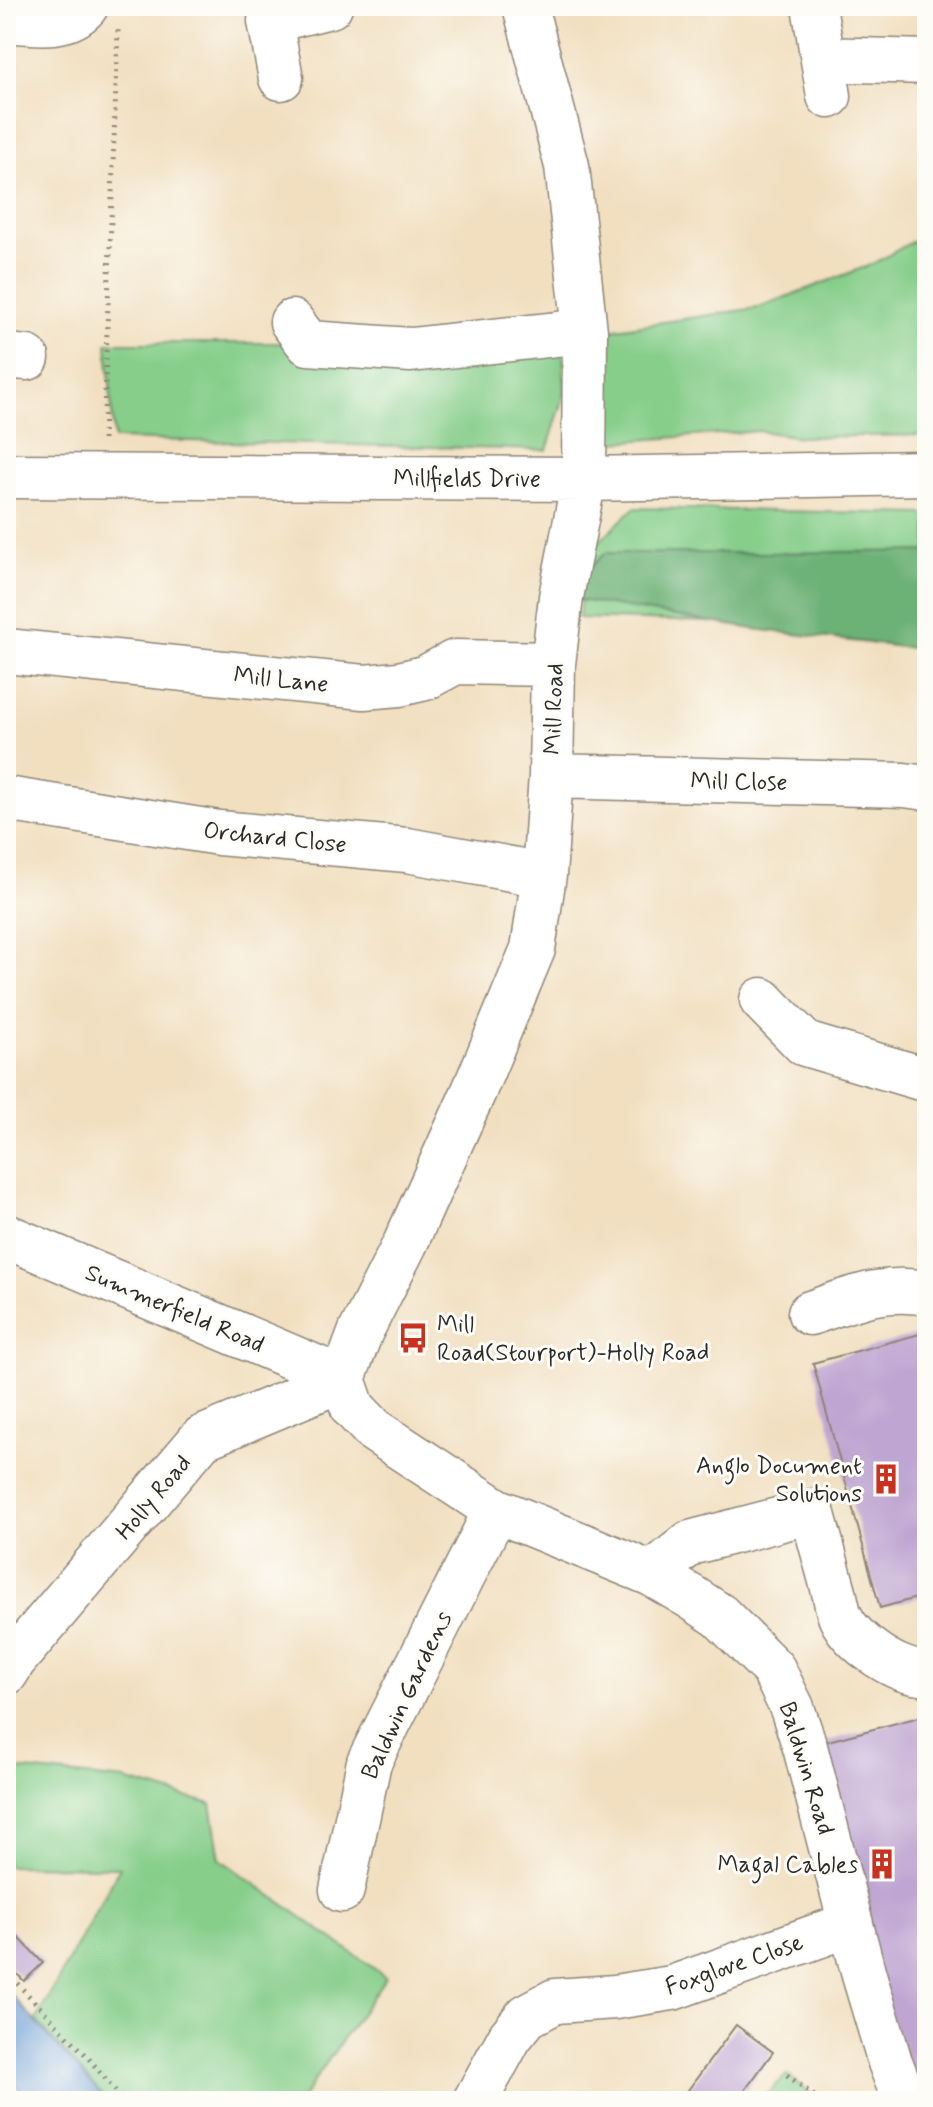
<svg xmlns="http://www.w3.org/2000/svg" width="933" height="2107" font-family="Mynerve,sans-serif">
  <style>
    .green { fill: #86ce8a; stroke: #587c5a; stroke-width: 2 }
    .forest { fill: #6cb176; stroke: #4c6e50; stroke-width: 2 }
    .water { fill: #6b9cd5; stroke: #4b6480; stroke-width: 2 }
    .building { fill: #bfa6d2 }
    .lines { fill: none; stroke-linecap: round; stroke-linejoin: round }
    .minor-casing { stroke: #8e8576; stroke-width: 47 }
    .path { stroke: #8e8576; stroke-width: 5; stroke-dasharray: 2 6; stroke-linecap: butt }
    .minor { stroke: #fff; stroke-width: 44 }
    .labels { text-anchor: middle; stroke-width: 6; stroke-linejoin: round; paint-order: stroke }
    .street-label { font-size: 24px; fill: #2b2b2b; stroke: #fdfcf7 }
    .poi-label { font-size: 24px; fill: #2b2b2b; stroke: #fdfcf7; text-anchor: end }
  </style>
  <rect width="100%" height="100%" fill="#fdfcf7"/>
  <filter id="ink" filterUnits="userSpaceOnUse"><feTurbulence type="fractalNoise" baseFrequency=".0125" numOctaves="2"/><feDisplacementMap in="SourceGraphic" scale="16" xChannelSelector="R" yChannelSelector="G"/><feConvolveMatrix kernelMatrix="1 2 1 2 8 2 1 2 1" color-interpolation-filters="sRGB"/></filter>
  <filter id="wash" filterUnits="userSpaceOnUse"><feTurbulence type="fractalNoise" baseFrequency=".006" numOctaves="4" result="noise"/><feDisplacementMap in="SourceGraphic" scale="32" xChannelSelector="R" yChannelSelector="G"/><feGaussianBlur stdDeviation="1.8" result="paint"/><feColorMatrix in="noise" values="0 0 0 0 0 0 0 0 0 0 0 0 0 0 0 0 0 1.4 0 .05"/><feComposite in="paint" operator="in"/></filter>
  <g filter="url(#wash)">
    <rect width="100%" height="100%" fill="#f1dfc0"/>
    <path class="green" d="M927,233V435L801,437L759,431L586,444L610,330L757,308L873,264Z
      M563,333L565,393L547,450L114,439L107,343H308Z
      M634,508L927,514V629L579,618L585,555Z
      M6,1768L125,1780L211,1804L220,1859L386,1977L300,2101H107L36,2020L120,1867L6,1866Z
      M787,2075L821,2101H759Z"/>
    <path class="forest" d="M927,551V650L753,629L561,597L605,553H757Z"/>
    <path class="water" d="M6,1989L107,2101H31L6,2075Z"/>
    <g id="blocks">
      <path class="building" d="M927,1332V1595L880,1608L813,1363Z
        M927,1715V2101H905L805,1747Z
        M6,1924L43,1963L24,1981L6,1962Z
        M736,2025L773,2052L737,2101H680Z"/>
    </g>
  </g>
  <g filter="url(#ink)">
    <use href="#blocks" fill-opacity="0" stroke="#8e8576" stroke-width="2"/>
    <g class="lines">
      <g class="minor-casing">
        <path id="minor" d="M814,6L829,96
          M6,20C32,22 67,29 86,6
          M823,59L927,62
          M281,78L270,21L330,6
          M292,322L308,343L411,350L585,331
          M6,356L27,358
          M6,476L584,479L927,473
          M6,651L364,687L399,684L425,678L455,662L553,664
          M551,776L904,785L927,788
          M6,799L219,833L407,850L544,875
          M762,1000L805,1044L927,1080
          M6,1236L343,1379
          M810,1313C852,1299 882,1285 927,1293
          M343,1379L361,1331L405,1244L474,1091L533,949L544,875L551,776L553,664L561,597L584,479L585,331L567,166L525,6
          M343,1379L353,1408L374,1430L496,1510L652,1574L691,1597L720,1616L773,1669L792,1708L805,1747L864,1975L890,2062L905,2101
          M652,1574L690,1543L812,1511C819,1537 826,1563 833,1588C836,1598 837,1610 841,1618C853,1643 899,1675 927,1673
          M6,1673L14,1660L202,1438L343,1379
          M342,1890L369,1762L496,1510
          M475,2101L510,2037L527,2016L555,2001L615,1997L672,1988L851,1924"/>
      </g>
      <path class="path" d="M103,440L118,30
        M6,1972L85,2054L124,2101
        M787,2075L821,2101"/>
      <use href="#minor" class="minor"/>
    </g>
  </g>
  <defs>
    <g id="bus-bare" transform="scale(2.4)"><path d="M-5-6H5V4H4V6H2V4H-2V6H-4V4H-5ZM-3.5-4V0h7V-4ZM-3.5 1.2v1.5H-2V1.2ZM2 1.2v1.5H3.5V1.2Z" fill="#c8321e" stroke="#fdfcf7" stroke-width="2.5" paint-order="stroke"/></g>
    <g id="building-bare" transform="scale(2.4)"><path d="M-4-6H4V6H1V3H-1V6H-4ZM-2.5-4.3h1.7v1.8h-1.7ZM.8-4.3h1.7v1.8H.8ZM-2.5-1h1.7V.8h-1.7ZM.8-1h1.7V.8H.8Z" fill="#c8321e" stroke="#fdfcf7" stroke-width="2.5" paint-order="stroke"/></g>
  </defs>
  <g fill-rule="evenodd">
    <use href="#bus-bare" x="413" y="1338"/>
    <use href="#building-bare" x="886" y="1479"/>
    <use href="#building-bare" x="882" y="1864"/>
  </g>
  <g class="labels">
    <g class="street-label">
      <text x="467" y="486">Millfields Drive</text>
      <text transform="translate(281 679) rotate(6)" y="8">Mill Lane</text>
      <text transform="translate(553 709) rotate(-88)" y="8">Mill Road</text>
      <text transform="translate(739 781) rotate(1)" y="8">Mill Close</text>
      <text transform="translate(275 837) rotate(6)" y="8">Orchard Close</text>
      <text transform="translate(175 1308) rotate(23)" y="8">Summerfield Road</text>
      <text transform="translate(153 1497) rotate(-50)" y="8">Holly Road</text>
      <text transform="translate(406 1695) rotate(-65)" y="8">Baldwin Gardens</text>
      <text transform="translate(807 1768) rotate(73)" y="8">Baldwin Road</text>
      <text transform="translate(734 1964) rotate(-19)" y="8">Foxglove Close</text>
    </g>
    <g class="poi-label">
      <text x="437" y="1332" text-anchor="start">Mill<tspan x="437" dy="28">Road(Stourport)-Holly Road</tspan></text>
      <text x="862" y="1473">Anglo Document<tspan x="862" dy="28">Solutions</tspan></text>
      <text x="858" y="1872">Magal Cables</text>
    </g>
  </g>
  <rect width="933" height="2107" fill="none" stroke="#fdfcf7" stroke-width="32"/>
</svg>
